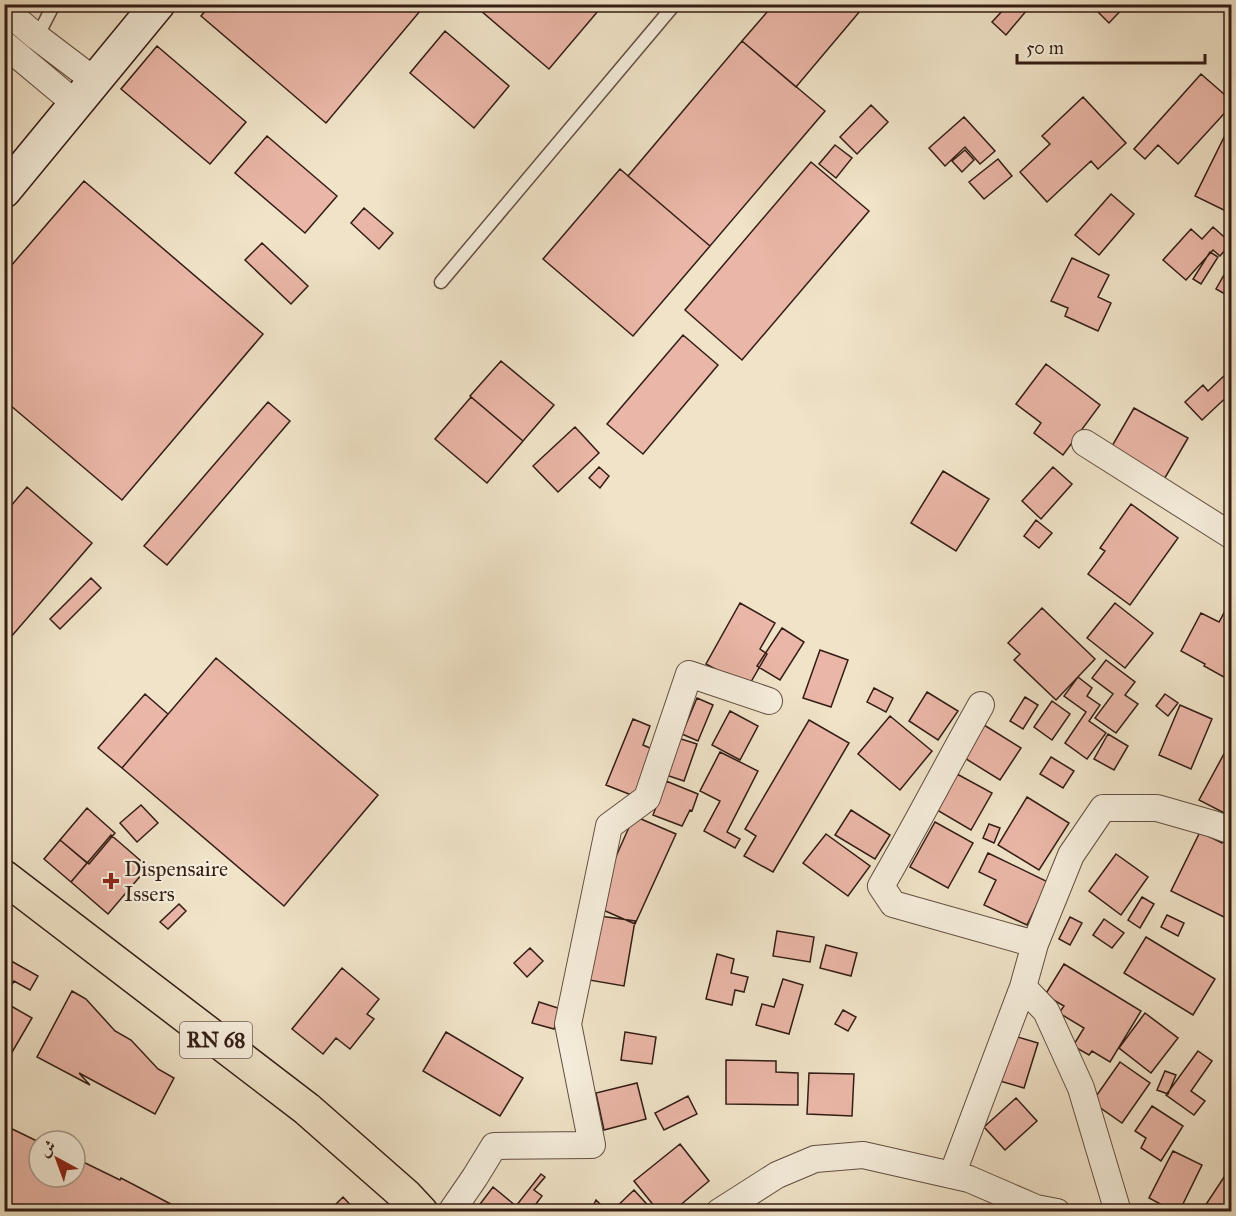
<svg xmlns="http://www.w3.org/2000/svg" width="1236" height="1216" font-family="'IM FELL Great Primer',Amiri,serif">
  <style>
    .building { fill: #eab6a7; stroke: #331d14; stroke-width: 1.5 }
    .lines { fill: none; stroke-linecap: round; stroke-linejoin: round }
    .service-casing { stroke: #624e41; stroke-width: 15 }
    .minor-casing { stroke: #624e41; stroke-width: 28 }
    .secondary-casing { stroke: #331d14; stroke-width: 36 }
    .primary-casing { stroke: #331d14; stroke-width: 36 }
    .service { stroke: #f5eddb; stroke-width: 12 }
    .minor { stroke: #f5eddb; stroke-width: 26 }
    .secondary { stroke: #f5eddb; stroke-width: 33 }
    .primary { stroke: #f0e3c8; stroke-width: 33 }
    .poi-dot { fill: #8f2418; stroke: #f5eddb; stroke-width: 2 }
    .labels { text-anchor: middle; stroke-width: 4.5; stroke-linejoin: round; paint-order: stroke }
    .shield { fill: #f5eddb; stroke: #6d5b50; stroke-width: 1.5 }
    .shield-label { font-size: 21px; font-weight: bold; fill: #331d14 }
    .poi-label { font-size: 22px; fill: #331d14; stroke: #f5eddb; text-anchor: start }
  </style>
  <rect width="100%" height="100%" fill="#f0e3c8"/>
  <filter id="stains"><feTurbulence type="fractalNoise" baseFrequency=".00333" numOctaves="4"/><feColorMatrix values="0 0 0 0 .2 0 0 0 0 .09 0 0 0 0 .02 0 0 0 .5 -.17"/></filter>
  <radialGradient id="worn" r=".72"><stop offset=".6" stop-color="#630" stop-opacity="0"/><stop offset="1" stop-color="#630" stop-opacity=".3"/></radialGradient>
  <path class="building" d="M211,4H426L326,123L201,16Z
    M473,4H604L549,69Z
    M774,4H866L796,87L742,41Z
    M998,4H1032L1006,35L992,22L1004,9Z
    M1090,4H1127L1109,23Z
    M1215,4H1232V15H1231Z
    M445,31L509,86L474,128L410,73Z
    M742,41L825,111L710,246L628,176Z
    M157,46L246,122L210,164L121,89Z
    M1201,74L1232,101V105L1178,164L1158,145L1145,159L1134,149Z
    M1083,97L1126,143L1098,169L1091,161L1047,202L1020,172L1050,144L1042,136Z
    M871,105L888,122L857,154L840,137Z
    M964,117L995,151L980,164L965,147L945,166L929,148Z
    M1232,121V214L1195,196Z
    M267,136L337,196L305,233L235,173Z
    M835,145L852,158L836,178L819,164Z
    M965,150L974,160L962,172L952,161Z
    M998,159L1012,176L984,199L969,182Z
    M811,162L869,211L742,360L685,310Z
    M620,169L710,246L633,336L543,259Z
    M84,181L263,334L122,500L4,400V274Z
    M1111,194L1134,214L1099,255L1075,235Z
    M364,208L393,233L379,249L351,223Z
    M1213,227L1231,243L1220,256L1213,250L1186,280L1163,260L1191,229L1202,239Z
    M262,243L308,286L291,304L245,260Z
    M1210,252L1218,257L1201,284L1193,279Z
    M1072,258L1109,275L1098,297L1111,303L1098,331L1065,316L1068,308L1051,301Z
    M1232,261V298L1216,289Z
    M683,335L718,365L643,454L607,424Z
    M501,361L554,405L523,441L470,396Z
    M1046,364L1100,405L1063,455L1034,433L1041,423L1016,404Z
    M1226,374L1232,380V392L1202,420L1185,402L1203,385L1208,391Z
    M471,397L523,441L487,483L435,439Z
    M268,402L290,421L167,565L144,546Z
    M1134,408L1188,438L1162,483L1108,453Z
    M575,427L599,453L558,492L533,466Z
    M599,467L609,476L600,488L589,478Z
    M1053,467L1072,484L1041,519L1022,501Z
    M943,471L989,499L956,551L911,523Z
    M27,487L92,543L4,645V514Z
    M1131,504L1178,538L1130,605L1088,574L1105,551L1100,548Z
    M1036,520L1052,533L1039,548L1024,536Z
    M91,578L101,588L60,629L50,619Z
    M1232,598V680L1231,681L1204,666L1205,664L1181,651L1201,613L1219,622Z
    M740,603L775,623L760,649L767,654L748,687L706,664Z
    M1115,603L1153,633L1125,668L1087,638Z
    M1042,608L1095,659L1056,700L1014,660L1020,654L1008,643Z
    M782,628L804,642L780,680L757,666Z
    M820,650L848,660L831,707L803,698Z
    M216,658L378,795L284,906L122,768Z
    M1106,660L1135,682L1125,695L1138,704L1116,733L1095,718L1113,694L1092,678Z
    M1078,677L1092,688L1087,696L1100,705L1089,721L1106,733L1087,759L1065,743L1086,712L1064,696Z
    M874,688L893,698L886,712L867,702Z
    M927,692L958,711L938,740L909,721Z
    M145,694L168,714L122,768L98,748Z
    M1165,694L1178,703L1168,716L1156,706Z
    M1025,697L1038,705L1023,729L1010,721Z
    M697,698L713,705L698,741L682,734Z
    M1052,701L1070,714L1052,740L1034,727Z
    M1180,705L1212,719L1191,769L1159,755Z
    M730,711L758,726L740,760L712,745Z
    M890,716L932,751L900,790L858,754Z
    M633,719L650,726L643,745L657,751L639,798L606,785Z
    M809,720L849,743L773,872L744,856L756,836L745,829Z
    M984,725L1021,748L1000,780L963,757Z
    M1108,734L1128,746L1114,770L1094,759Z
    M678,738L697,744L684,781L666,775Z
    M1232,739V817L1199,800Z
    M720,752L758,771L727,832L740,839L735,848L704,831L720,801L700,791Z
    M1051,757L1074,771L1063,788L1040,774Z
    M957,774L992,793L971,830L937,810Z
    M666,781L698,794L692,811L690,810L682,826L653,815Z
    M1027,797L1069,823L1039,870L998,845Z
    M141,805L158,823L137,842L120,823Z
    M87,808L115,833L89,864L60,840Z
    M851,810L890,835L875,859L835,835Z
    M634,816L676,834L635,924L594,906Z
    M935,822L973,843L948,888L910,867Z
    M989,824L1000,828L994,843L983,838Z
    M1200,832L1222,843L1225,837L1232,840V907L1226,918L1171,891Z
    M826,834L870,866L848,896L803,863Z
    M111,835L148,867L108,914L71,882Z
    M60,840L87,863L71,882L44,859Z
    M988,853L1048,882L1027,925L984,905L996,880L979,872Z
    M1116,854L1148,877L1121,915L1089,891Z
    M1142,897L1154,904L1140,928L1128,920Z
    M179,904L186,911L168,929L160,922Z
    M1167,915L1184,923L1178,936L1161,927Z
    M600,916L635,921L624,986L589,980Z
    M1070,917L1082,923L1070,945L1059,939Z
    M1104,919L1124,933L1112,948L1093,935Z
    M777,931L814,937L810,962L773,956Z
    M1146,937L1215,979L1193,1015L1124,973Z
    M826,945L857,953L851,976L820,968Z
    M530,948L543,961L527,977L514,963Z
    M717,954L734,959L731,973L748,977L744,992L735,990L732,1005L706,999Z
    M4,957L38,976L30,990L14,981L4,998Z
    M1064,964L1141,1011L1110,1062L1092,1051L1089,1055L1073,1046L1084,1028L1059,1013L1064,1006L1045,995Z
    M342,968L379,999L367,1014L374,1019L350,1049L336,1038L323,1054L292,1029Z
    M783,979L803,985L789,1034L756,1025L762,1004L774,1007Z
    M72,991L86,999L115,1031L131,1040L158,1069L174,1078L155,1114L79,1073L90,1085L37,1057Z
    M4,1002L32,1018L4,1066Z
    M539,1002L561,1009L554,1029L532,1023Z
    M843,1010L856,1017L848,1031L835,1024Z
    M1145,1013L1178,1038L1151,1073L1119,1048Z
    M446,1032L523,1078L500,1116L423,1071Z
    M625,1032L656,1037L652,1064L621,1060Z
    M1014,1036L1038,1043L1024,1088L1000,1081Z
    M1198,1051L1212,1061L1191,1091L1205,1101L1194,1115L1166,1095Z
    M726,1060L776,1061V1072L798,1073V1105L726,1104Z
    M1120,1062L1150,1083L1122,1123L1092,1102Z
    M1165,1071L1176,1075L1168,1094L1157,1090Z
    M809,1073L854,1074L852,1116L807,1114Z
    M637,1083L646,1119L604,1130L596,1093Z
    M688,1096L697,1114L664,1130L655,1113Z
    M1016,1098L1037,1121L1005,1150L984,1127Z
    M1152,1106L1183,1126L1161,1161L1141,1148L1146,1138L1135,1131Z
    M4,1125L39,1142V1177H75V1158L120,1180L121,1178L186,1212H4Z
    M680,1144L709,1181L672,1212H659L634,1181Z
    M1173,1151L1202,1165L1179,1212H1175L1149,1198Z
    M1232,1165V1212H1201Z
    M541,1174L545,1177L534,1190L542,1196L530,1212H474L493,1187L516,1206Z
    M634,1190L654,1212H611Z
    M343,1197L357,1212H328Z
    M596,1200L608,1212H588L593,1206Z"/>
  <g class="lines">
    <g class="service-casing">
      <path id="service" d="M37,37L54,4
        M441,282L675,4"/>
    </g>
    <g class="minor-casing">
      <path id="minor" d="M4,9L37,37L95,81
        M4,44L76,104
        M1085,443L1232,536
        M981,705C947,765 916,826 881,886L893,904L1035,944L1023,987
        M1035,944L1071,855L1103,808H1157L1213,824L1232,831
        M952,1175L1023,987L1046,1011L1081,1088L1118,1212
        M451,1212L475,1177L494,1146L592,1145L568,1024L609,826L647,798L689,674L769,701
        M719,1212L777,1175L815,1159L863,1155L969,1179L1036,1208L1057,1212"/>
    </g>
    <g class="secondary-casing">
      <path id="secondary" d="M4,191L158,4"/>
    </g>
    <g class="primary-casing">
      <path id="primary" d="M4,877L307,1109L406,1196L421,1212"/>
    </g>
    <use href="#service" class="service"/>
    <use href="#minor" class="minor"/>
    <use href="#secondary" class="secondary"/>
    <use href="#primary" class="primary"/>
  </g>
  <path class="poi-dot" d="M108 872h6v6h6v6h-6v6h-6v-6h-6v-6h6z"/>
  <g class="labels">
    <rect class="shield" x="180" y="1022" width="72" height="36" rx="4.5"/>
    <g class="shield-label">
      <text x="216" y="1047">RN 68</text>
    </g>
    <g class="poi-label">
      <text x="124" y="876">Dispensaire<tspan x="124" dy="25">Issers</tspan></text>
    </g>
  </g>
  <rect width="1236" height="1216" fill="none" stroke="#f0e3c8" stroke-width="24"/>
  <rect x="6" y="6" width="1224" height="1204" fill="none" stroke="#331d14" stroke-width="3"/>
  <rect x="12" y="12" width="1212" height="1192" fill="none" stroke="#331d14" stroke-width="1.5"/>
  <g transform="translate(57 1159) rotate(319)"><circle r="28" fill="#f5eddb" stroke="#a79a8b" stroke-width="1.5"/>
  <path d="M0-4.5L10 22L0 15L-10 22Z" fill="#8f2418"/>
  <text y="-9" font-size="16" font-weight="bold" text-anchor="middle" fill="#331d14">ش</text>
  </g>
  <path d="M1017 54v9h188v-9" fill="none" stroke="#331d14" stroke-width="3"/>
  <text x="1026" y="54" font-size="18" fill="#331d14" stroke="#f5eddb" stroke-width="4.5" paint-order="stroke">50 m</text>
  <rect width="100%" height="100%" filter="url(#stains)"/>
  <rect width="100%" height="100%" fill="url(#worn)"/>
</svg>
